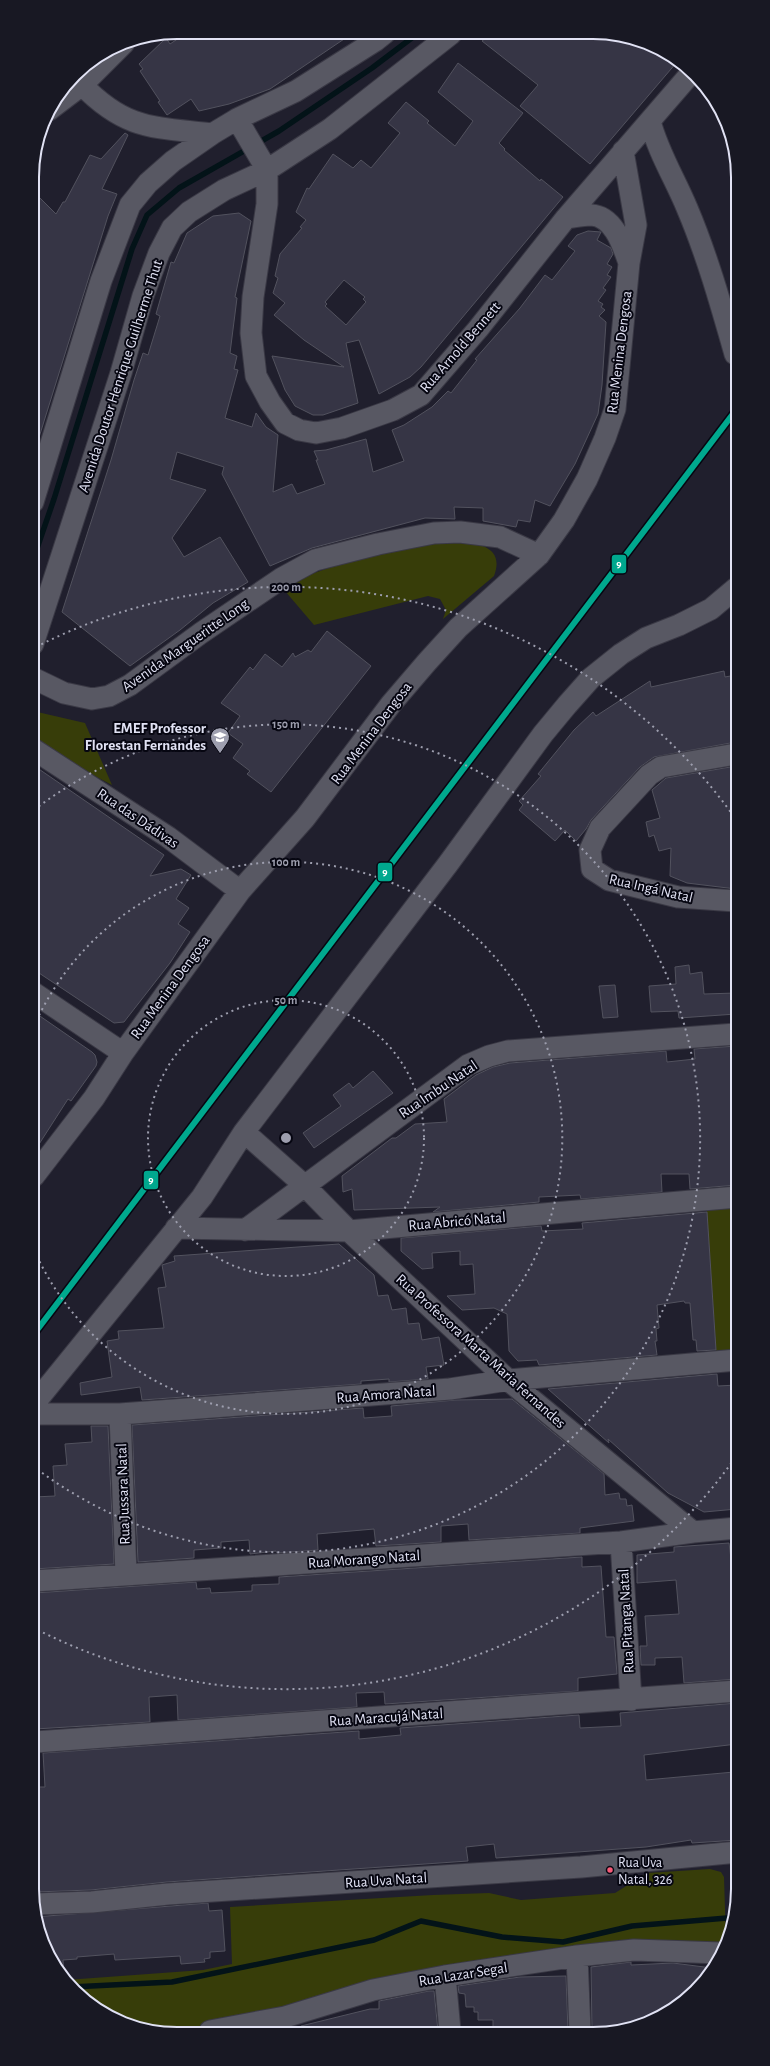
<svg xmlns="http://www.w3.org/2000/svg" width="770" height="2066" font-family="'Alegreya Sans',sans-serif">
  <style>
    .green { fill: #373d09 }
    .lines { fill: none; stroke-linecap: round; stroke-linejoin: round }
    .stream { stroke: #031318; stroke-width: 5.5 }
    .building { fill: #363545; stroke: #52525e; fill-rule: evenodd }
    .minor-casing { stroke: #3a3945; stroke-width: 23 }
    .minor { stroke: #585863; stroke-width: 21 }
    .rail-1-casing { stroke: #060611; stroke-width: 9 }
    .rail-1 { stroke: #00a88e; stroke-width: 6 }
    .ring { fill: none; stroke: #9d9eae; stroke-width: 2; stroke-dasharray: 2 4 }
    .bus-dot { fill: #f75a77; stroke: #060611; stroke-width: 1.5 }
    .labels { text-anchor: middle; stroke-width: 4; stroke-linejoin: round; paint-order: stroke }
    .bus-label { font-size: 14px; fill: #e1e2f4; stroke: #060611; text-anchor: start }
    .street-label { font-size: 15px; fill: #e1e2f4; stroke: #060611 }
    .poi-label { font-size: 15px; font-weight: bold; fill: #e1e2f4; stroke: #060611; text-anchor: end }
    .rim { fill: none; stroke: #e1e2f4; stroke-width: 2 }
    .centre { fill: #9d9eae; stroke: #060611; stroke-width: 2 }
    .ring-label { font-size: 12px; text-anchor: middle; font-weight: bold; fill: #9d9eae; stroke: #060611; stroke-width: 4; stroke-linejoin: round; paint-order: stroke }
    .line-badge { stroke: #060611; stroke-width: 1.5 }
    .badge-label { font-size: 11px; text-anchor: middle; font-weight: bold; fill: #fff }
  </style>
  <rect width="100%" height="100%" fill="#201f2d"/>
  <path class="green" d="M462,540C483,545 504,549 494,576L443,619L446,610L440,599L428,596L314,625L285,591L306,576L337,565L419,545Z
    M33,711L85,723L112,785L33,744Z
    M737,1197V1359L717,1360L706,1199Z
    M710,1869L721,1872L724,1877L726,1942L720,1945H654L196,2031C181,2031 165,2033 149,2031C121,2028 83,2003 66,1980L203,1970L232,1964L230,1907L433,1895L489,1893L521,1900L615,1893L647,1873Z"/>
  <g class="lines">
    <path class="stream" d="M33,560L54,499L132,249L147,215L179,188L279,131L372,68L417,34
      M71,1987L172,1982L374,1940L421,1921L502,1937L563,1942L632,1926L727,1918"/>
  </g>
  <path class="building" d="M188,32H203L353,33L270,89L229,104L199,111L191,99L167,115L158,102L160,101L140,71L143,69L139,64L166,38L170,44Z
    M491,34L621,35L665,51L677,62L590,164L520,106L538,85L482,41Z
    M458,63L523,113L499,143L505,149L504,150L540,181L541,179L563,197L421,367L410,377L379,394L359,340L346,343L358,403L323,415H313L295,406L285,390L272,356L344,367L304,340L274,315L285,303L273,293L278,278L275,276L280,254L302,228L300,227L306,220L296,212L307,188L309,189L333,154L353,168L361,160L371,168L400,133L388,123L406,102L429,121L427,123L455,146L473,121L438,92ZM344,280L365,297L363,299L366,302L346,325L325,306L327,304L325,302Z
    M125,133L128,135L102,189L117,194L108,216L36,447L33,446L32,190L56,214L63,202H65L90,155L101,159Z
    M239,213L251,221L235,297L237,298L230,353L237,356L234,369L238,370L225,418L252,427L256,413L266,427L278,435L273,492L292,484L297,494L325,484L316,460H318L314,451L326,450L366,439L373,472L404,461L392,430L404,425L432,407L448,391L451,393L477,360L475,359L520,308L545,275L552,280L575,251L568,246L577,235L588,231L601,232L597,240L611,248L613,254L607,264L612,267L607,275L611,277L603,288L606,290L598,301L603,304L601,307L605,310L599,316L606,322L602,385L598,414L575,464L550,506L535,500L530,522L518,520L516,527L483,521V508L454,507L455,519L425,518L312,548L270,566L222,474L224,467L177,452L170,479L206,490L172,538L184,557L220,537L248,582L213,603L180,630L130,666L62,612L111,460L134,380L143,353L148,355L160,316L156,314L171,262L174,263L187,233L213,216Z
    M327,631L371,666L271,792L247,774L250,771L233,758L243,744L228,733L240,716L221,703L250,667L253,670L265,654L282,667L293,653L295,657L308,650L311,652Z
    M724,671L725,677L736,675V742L654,757L640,767L591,820L586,829L576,841L565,830L555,841L519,810L523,805L519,801L541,776L538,774L574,730L593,712L596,716L650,681L651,687Z
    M33,765L164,855L150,876L181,869L191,875L176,899L189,908L178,924L190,932L170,963L124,1022L114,1023L33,969Z
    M736,766V795H734L736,819V889L687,883L670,876L671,848L659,851L654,835L649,837L646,822L660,818L652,790L666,778Z
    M689,965L690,974L702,972L704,994L736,993V1014L679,1018L678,1011L651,1012L649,986L676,984L675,967Z
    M615,985L618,1017L603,1018L599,986Z
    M34,1012L92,1052L95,1055L97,1062L96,1066L71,1101L68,1099L34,1152Z
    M736,1046L737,1185L690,1189L689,1174H661L662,1192L581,1199L580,1195L539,1197V1202L433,1212L440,1207L354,1210L352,1189L343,1192L342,1176L392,1138H396L415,1124L447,1122L444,1099L476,1075L493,1067L510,1063L666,1051L667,1062L695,1059L694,1049Z
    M373,1071L393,1093L314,1148L303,1133L341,1106L333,1095L349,1083L353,1088Z
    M707,1212L716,1350L697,1351L696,1340H693L690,1303H685L684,1301L657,1305L659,1328L656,1329L657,1341H655L657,1355L539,1365L537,1360L518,1361L509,1351L507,1314L494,1308L462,1310L447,1296L475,1294L473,1264L460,1265V1251L432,1253L433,1268L422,1269L401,1251V1238L541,1226L542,1231L583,1229L582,1223Z
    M339,1244L374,1275L378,1296L388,1295L392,1310L406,1308L408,1324L419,1323L422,1340L439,1337L444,1365L426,1367L428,1379L389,1382V1379L361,1381V1384L142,1400L140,1387L81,1395L80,1383L112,1377L107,1341L119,1339L118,1331L164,1328L158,1288L166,1287L162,1265L175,1261L174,1256Z
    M717,1374L718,1386L737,1385V1509L704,1512L668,1493L608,1439L609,1443L548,1389Z
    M512,1399L604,1474L605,1495L619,1493L620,1499H626L627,1506L632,1505L634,1521L580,1528V1533L469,1540L468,1524L441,1526V1542L376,1546L374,1529L317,1534L318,1550L277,1553L276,1551L250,1554L249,1540L221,1542V1548L194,1550V1558L138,1562L132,1425L363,1408L364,1418L392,1416L391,1406L455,1400Z
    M91,1426H108L114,1564L34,1569V1497L55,1496L53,1466L67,1465L65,1444L92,1442Z
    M729,1543L731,1559H737V1679L684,1683L682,1657L655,1658V1665H641L640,1646H647L645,1616L679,1614L676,1580L637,1583V1555L674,1552V1547Z
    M582,1557V1567L601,1566L606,1637H614L617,1674L578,1678V1691L385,1704L384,1692L356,1693L357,1707L178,1720L177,1695L149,1697L150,1722L35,1729L34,1593L196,1582L197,1589L210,1588L211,1593L252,1591V1585L279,1584V1577Z
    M737,1703V1744L644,1755L646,1780L734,1772L735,1775H738V1840L692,1843L691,1840L646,1847L496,1858L494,1844L466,1847L468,1861L167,1882L91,1890L35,1892V1787H45L43,1753L359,1731V1739L401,1735L400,1728L579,1715L580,1728L621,1726L620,1713Z
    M208,1903L209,1911L222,1910L225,1951L210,1952V1958L204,1959L205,1962L181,1964L180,1956L115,1960L114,1954L77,1957V1959L63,1960L64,1978L51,1961L48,1943H45L35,1917Z
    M631,1962V1965L673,1963L712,1968L701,1985L666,2014L621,2031H592L591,1967Z
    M566,1976L568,2031H493V2020H478V2012H474V2007H466L465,1994L459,1993L458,1986L520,1977Z
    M429,1991H434L438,2031H302L301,2026L370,2009H379V2001Z"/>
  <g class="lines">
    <g class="minor-casing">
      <path id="minor" d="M82,85C126,130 153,127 212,134
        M49,110L82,85L124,43
        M237,119L267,170V204L253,297L251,333L256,376L270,402L285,423L299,430L316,433L342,428L393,410L421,395L478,329L566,218L692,72
        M650,121C658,152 675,179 687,208C707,255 721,305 735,354
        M566,218C574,217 583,215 591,215C614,216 623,246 629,263
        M33,502L101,281L130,205L148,183L173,161L212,134L237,119L296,91L375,41L385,33
        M33,644L121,373L143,296L159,253L172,228L189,212L224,190L267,170L330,129L451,34
        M33,678L64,693L92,699L109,696L130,685L201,633L282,578L315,560L378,544L434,533L460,532L500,537L539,555
        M33,749L168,837L240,891
        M736,754L661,767L649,775L600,828L590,850L592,869L609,880L678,897L736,901
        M34,993L123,1053
        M244,1132L304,1185L349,1231L508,1380L693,1532L737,1528
        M34,1176L94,1098L123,1053L240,891L305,818L391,704L427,662L458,628L539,555L564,520L587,479L605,438L615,409L629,263L636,225L623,151
        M176,1228L349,1231L737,1197
        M245,1230L468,1065L489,1056L508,1051L736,1034
        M34,1404L202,1197L244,1132L448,864L543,734L567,705L591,678L621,654L646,638L679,625L711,609L736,588
        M34,1414H120L450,1389L508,1380L737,1360
        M120,1414L126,1574
        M621,1542L631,1700
        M34,1581L621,1542L693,1532
        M35,1742L737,1691
        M35,1904L92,1902L168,1894L581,1867L738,1852
        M577,1956L580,2031
        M445,1976L450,2031
        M210,2031L285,2017L373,1990L445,1976L577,1956L634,1950L721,1953"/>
    </g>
    <use href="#minor" class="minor"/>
    <g class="rail-1-casing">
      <path id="rail-1" d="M34,1334L736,410"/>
    </g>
    <use href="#rail-1" class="rail-1"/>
  </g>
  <g class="ring">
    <circle cx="286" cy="1138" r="138"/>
    <path d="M34 1026A276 276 0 1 1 35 1252"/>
    <path d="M34 810A414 414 0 1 1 37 1469"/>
    <path d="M735 1458A551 551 0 0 1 36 1629M36 647A551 551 0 0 1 735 818"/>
  </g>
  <defs>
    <g id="school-pin" transform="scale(1)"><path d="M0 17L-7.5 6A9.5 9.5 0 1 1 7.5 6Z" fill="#9d9eae" stroke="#060611"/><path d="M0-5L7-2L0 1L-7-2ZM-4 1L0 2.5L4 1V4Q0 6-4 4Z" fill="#fff"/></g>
  </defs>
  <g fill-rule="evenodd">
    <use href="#school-pin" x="220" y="737"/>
  </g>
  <circle class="bus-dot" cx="610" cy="1870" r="3.5"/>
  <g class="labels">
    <g class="bus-label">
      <text x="618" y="1867">Rua Uva<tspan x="618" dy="17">Natal, 326</tspan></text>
    </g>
    <g class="street-label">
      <text transform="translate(460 347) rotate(-49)" y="5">Rua Arnold Bennett</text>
      <text transform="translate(619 352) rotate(-83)" y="5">Rua Menina Dengosa</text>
      <text transform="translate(120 376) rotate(-72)" y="5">Avenida Doutor Henrique Guilherme Thut</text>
      <text transform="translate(185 645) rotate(-35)" y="5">Avenida Margueritte Long</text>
      <text transform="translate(371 733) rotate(-53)" y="5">Rua Menina Dengosa</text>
      <text transform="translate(138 818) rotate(34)" y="5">Rua das Dádivas</text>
      <text transform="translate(651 888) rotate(13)" y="5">Rua Ingá Natal</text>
      <text transform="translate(170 987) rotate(-54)" y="5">Rua Menina Dengosa</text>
      <text transform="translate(438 1089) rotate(-34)" y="5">Rua Imbu Natal</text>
      <text transform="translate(457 1221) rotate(-5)" y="5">Rua Abricó Natal</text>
      <text transform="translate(481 1351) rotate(42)" y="5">Rua Professora Marta Maria Fernandes</text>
      <text transform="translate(386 1394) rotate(-4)" y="5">Rua Amora Natal</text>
      <text transform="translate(123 1494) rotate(-92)" y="5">Rua Jussara Natal</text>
      <text transform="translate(364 1559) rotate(-4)" y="5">Rua Morango Natal</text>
      <text transform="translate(626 1621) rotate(-93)" y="5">Rua Pitanga Natal</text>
      <text transform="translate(386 1717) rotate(-4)" y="5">Rua Maracujá Natal</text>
      <text transform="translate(386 1880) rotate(-4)" y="5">Rua Uva Natal</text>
      <text transform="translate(463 1974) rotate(-9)" y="5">Rua Lazar Segal</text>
    </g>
    <g class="poi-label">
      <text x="206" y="733">EMEF Professor<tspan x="206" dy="17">Florestan Fernandes</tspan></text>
    </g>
  </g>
  <path d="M0 0H770V2066H0ZM177 39H593A138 138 0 0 1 731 177V1889A138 138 0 0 1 593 2027H177A138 138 0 0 1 39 1889V177A138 138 0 0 1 177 39Z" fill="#181823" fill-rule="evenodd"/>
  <path class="rim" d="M177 39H593A138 138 0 0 1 731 177V1889A138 138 0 0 1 593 2027H177A138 138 0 0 1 39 1889V177A138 138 0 0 1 177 39Z"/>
  <circle cx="286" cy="1138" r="6" class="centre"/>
  <g class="ring-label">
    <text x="286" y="591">200 m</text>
    <text x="286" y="728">150 m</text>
    <text x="286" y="866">100 m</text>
    <text x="286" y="1004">50 m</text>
  </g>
  <g class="line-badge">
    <rect x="611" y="554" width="16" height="20" rx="4" fill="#00a88e"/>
    <rect x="377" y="862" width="16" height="20" rx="4" fill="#00a88e"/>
    <rect x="143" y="1170" width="16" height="20" rx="4" fill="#00a88e"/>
  </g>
  <g class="badge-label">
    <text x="619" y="568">9</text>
    <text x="385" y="876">9</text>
    <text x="151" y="1184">9</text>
  </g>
</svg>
